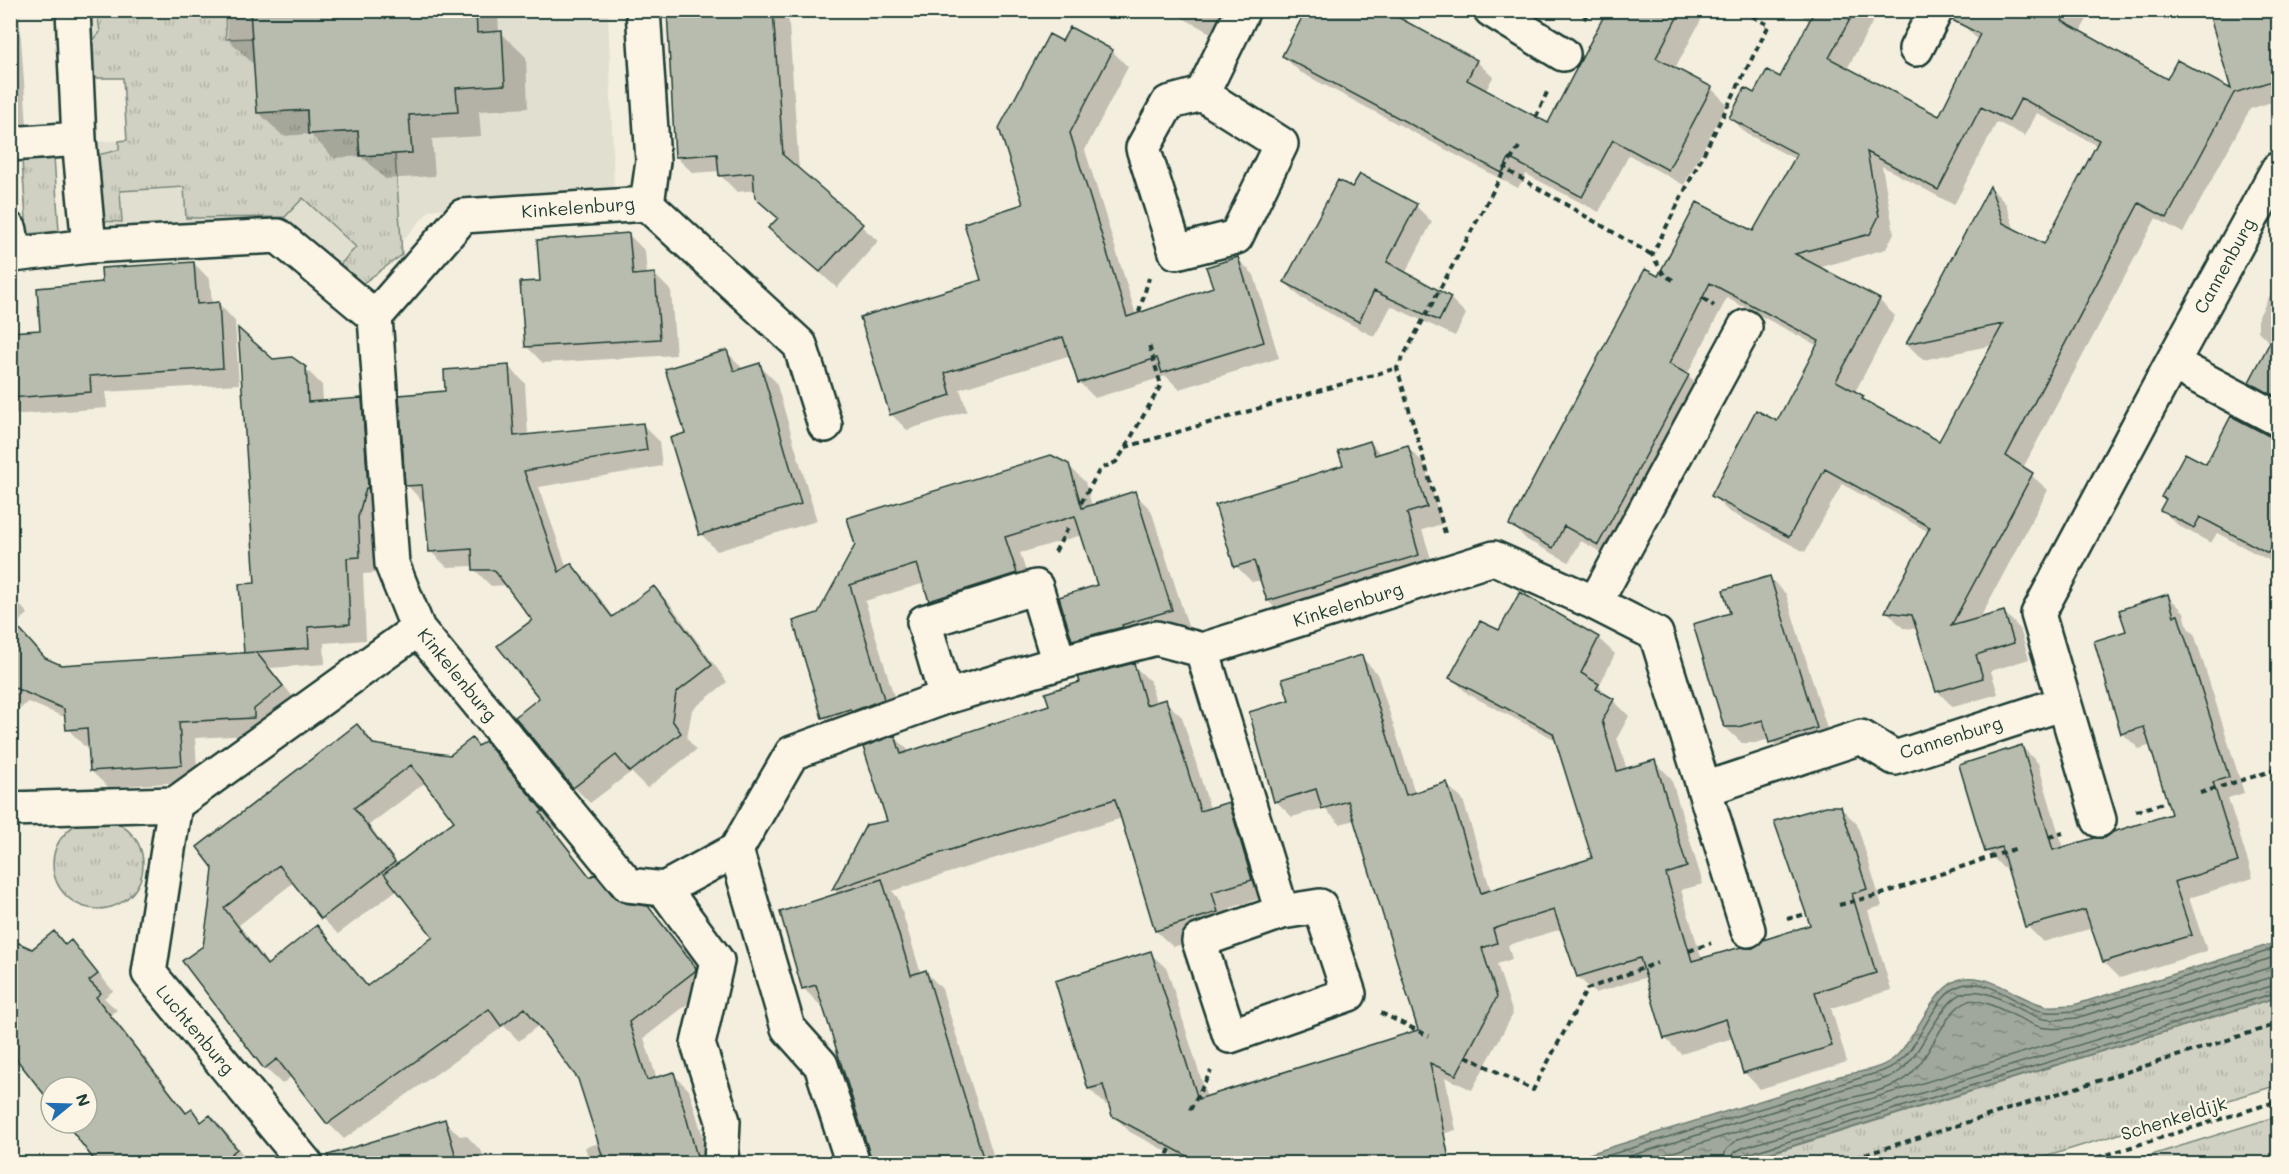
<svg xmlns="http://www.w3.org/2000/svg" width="2289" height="1174" font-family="Mali,sans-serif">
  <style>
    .built { fill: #e1dfd0; fill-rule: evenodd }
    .grass { fill: url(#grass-tufts); stroke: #78877b; stroke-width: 1.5 }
    .water { fill: url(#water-ripples); stroke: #6c7d72; stroke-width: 1.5 }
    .shadow { fill: #0003; fill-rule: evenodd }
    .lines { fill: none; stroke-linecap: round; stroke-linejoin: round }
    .shore { stroke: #53685d; stroke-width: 1.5 }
    .building { fill: #b8bcae; stroke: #1f3d34; stroke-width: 1.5; fill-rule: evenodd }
    .street-casing { stroke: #1f3d34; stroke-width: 38 }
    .path { stroke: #1f3d34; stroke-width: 4; stroke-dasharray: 6 4.5; stroke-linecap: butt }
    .street { stroke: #fcf5e5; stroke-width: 33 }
    .labels { text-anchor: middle; stroke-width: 4.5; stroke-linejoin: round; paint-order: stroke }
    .street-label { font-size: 18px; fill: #1f3d34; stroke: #fcf5e5 }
  </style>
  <defs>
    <pattern id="grass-tufts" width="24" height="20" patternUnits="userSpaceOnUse" patternTransform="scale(1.5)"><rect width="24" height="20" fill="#d0d1c2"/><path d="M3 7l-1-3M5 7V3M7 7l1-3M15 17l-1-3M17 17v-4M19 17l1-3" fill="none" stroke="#b2b4a7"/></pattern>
    <pattern id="water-ripples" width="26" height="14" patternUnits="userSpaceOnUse" patternTransform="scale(1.5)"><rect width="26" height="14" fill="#a0a89b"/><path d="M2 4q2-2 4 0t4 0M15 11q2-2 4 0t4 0" fill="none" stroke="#828a7f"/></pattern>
  </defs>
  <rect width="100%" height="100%" fill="#f3eede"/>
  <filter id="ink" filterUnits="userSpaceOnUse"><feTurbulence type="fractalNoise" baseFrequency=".0167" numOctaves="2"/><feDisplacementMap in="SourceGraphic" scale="12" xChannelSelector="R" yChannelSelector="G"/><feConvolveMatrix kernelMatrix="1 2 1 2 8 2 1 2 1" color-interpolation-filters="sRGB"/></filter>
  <g filter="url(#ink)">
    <path class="built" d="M84,11H608L614,189L430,210L354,294L278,222L92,233ZM122,78L126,140L97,142L93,80Z"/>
    <path class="grass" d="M97,11H225L226,39L253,38L307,110L308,134L358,131L360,156L395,154L402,255L359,286L338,267L356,247L303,198L285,217L186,218L184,187L120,191L122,222L98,221L93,156L119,150V141L127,140L123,78H91L88,47L100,32Z
      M54,157L59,231L27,234L22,160Z
      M53 864a45 45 0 1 1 90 0a45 45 0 1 1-90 0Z
      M2278,997V1085L2025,1163L1736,1164Z
      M2278,1116V1163H2126Z"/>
    <path class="water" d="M2278,942V997L1736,1163H1560L1840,1076C1857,1072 1879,1070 1893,1059C1916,1041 1934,981 1965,978C1996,975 2017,1000 2047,1006C2055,1007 2066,1005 2074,1005Z"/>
    <path class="shadow" d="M10,10H19L28,140H10Z
      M226,10H498L499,33H501L526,57L528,108L479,111L481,136L432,139L435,176L385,179L362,156L334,158L310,134L283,136L258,112L255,63H252L228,39Z
      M668,10H788L799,170L878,241L837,288L770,228L779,219L756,198V190L737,192L720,175V171L693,173L676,157Z
      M1168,10H1232L1218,37Z
      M1586,10H1694L1702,18L1675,69L1711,88L1727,104L1684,185L1629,155L1599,212L1526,174L1518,188L1300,72L1283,56L1476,61L1493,77L1485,92L1548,125L1604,20Z
      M1795,10H1879L1847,69L1939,118L1978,40L1962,24L1969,10H2092L2080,32L2168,81L2234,92L2210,10H2278V100L2250,109L2183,233L2156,218L2023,468L2048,490L1979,620L2004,612L2020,629L2029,659L1991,671L1998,694L1953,707L1937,691L1918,629L1903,628L1887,612L1929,532L1842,484L1805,552L1728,511L1712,495L1778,423L1818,346L1727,298L1687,375L1704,392L1615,560L1581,541L1569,562L1527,540L1511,524L1659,278L1753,233L1795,159L1747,134L1731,118L1755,95L1781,79L1811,23ZM2037,113L2098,146L2045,246L2015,231L2006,204L1991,188L1907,344L1923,360L1993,345L1940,443L1872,405L1855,392L1895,316L1879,300L1818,268L1886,249L1894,233L1882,166L1954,205L1997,122L2025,136Z
      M1063,43L1112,51L1128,67L1085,150L1136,315L1214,288L1238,259L1254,275L1279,358L1179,389L1166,376L1095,398L1079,382L1071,355L960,389L967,411L907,430L891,414L983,281L1025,205Z
      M1360,176L1416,206L1432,222L1405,274L1450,298L1466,314L1455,336L1391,306L1375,337L1301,298L1285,282L1353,189Z
      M628,234L645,251L647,275H655L671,291L676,355L543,363L526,346L542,282Z
      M194,263L210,280L212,304H219L235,321L239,384L106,392L107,408L10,415V334L41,332L104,284Z
      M2274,287L2278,289V405L2267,399L2251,382L2271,344L2258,331V318Z
      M727,352L743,369L759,365L776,382L817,521L717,551L701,534L687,434Z
      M273,361L305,368L322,385L323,402L361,399L378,416L374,534L376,573L363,574L366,640L324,643L325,664L270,668L298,703L270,734L195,738L198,781L108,787L91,771L90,745L84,746L68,729L67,718L28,702L13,715L10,713V594L28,614L16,624L48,661L61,666L248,654L257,584Z
      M508,366L525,383L528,436L643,425L659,441L662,466L539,487L567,568L570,565L587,581L614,617L654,588L670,604L727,682L692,710L687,738L696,750L647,788L631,772L590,803L574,787L541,699L534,620L508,585L491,586L474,569V566L447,567L430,551L426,501L423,502L407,485L447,393Z
      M2269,437L2278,439V565L2217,533L2211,543L2179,526L2162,510L2167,501L2163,497L2207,466Z
      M1370,442L1382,455L1407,447L1424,463L1442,524L1422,530L1435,571L1285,617L1268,601L1262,580L1252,582L1236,566Z
      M1068,465L1085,482L1092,506L1134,493L1151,510L1188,626L1090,656L1073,640L1099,586L1082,535L1020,553L1032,590L947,617L930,600L925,583L865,601L900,716L840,734L824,717L819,614L857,545Z
      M1769,577L1786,594L1832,745L1787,758L1770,739L1755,743H1742L1725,727L1732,614Z
      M2168,596L2184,612L2188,628L2194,633L2244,793L2228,798L2253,878L2189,898L2207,951L2120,978L2104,962L2093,928L2043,942L2027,926L2008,866L2003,868L1987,851L2022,747L2038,763L2063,848L2105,839L2173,815L2152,745L2139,749L2122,733L2128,632Z
      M1500,632L1598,638L1615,654L1599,686L1629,716L1617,738L1627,770L1654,761L1671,778L1703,884L1681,890L1702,960L1753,950L1812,926L1840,807L1857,824L1882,906L1868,910L1891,990L1831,1008L1847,1062L1760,1089L1744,1072L1733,1038L1681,1054L1665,1038L1647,977L1595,993L1578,977L1562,929L1508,945L1512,959L1497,964L1513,1014L1472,1090L1445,1077L1456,1130L1401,1146L1398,1164H1173L1177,1157L1130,1132L1113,1115L1110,1104L1106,1105L1089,1089L1056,982L1150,953L1167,969L1207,1098L1420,1031L1355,820L1340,824L1324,808L1292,817L1276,801L1291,701L1361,657L1377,673L1415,793L1446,784L1463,800L1491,891L1594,859L1558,741L1468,694L1451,677Z
      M1133,665L1150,681L1156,703L1165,701L1182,717L1210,809L1228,804L1245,821L1268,896L1227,909L1233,928L1173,947L1156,931L1122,818L892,891L898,898L921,974L926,972L942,989L996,1164H875L824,1004L820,1005L803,988L839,895L834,890L867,827L889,822L895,737L910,752L1051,706Z
      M357,726L377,746L451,757L479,747L485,743L501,759L558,828L555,830L592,878L594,876L618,901L625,905L647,908L664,924L712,985L644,1038L657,1079L673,1074L689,1090L711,1164H590L585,1147L600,1143L580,1078L539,1025L519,1041L504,1026L344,1139L328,1123L292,1076L282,1084L265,1068L184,962L204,946L210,907ZM426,782L456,822L399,865L369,825ZM294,882L322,918L338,934L398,889L435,937L369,987L317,927L269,965L239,925Z
      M54,933L66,946L70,942L87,959L113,991L104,998L117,1010L111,1014L188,1114L192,1111L203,1123L210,1117L227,1133L250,1164H99L67,1123H87V1087H51V1102L32,950Z
      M445,1121L460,1136L466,1135L482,1152L486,1164H372Z"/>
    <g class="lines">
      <path class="shore" d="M1580,1164L1883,1071C1893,1067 1901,1061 1908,1053C1923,1034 1939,988 1966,984C1997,980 2018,1009 2047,1012C2056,1013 2066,1011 2075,1011L2278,948
        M1605,1164L1844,1089C1862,1084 1885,1082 1900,1071C1923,1053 1941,997 1967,992C1991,987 2020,1013 2044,1019C2053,1021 2066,1019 2076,1018L2278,956
        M1635,1164C1698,1144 1761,1125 1823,1105C1849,1097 1878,1094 1902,1081C1930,1064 1943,1009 1968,1001C1983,996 2023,1022 2040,1027C2051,1030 2065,1028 2076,1027L2278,965
        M1722,1164L1726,1150L1738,1139L2278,975
        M1731,1164L1734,1153L1742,1148L2278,984
        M1739,1164L1740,1158L1744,1155L2278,992"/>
    </g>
    <path class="building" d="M250,10H476L477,33L502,31L505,85L456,88L458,112L409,115L412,153L360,156L358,131L308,134L307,110L257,113Z
      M667,10H773L783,155L863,224L820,272L768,228L778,218L755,198L753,173L719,176L717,154L675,157Z
      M1306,10H1385L1477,60L1467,80L1548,123L1607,10H1681L1656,58L1712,87L1668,170L1613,140L1582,197L1509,158L1502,173L1282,56Z
      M1815,10H1855L1829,58L1939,116L1980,34L1952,20L1954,10H2068L2062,21L2167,79L2177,60L2231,89L2208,10H2278V79L2234,93L2167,218L2139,203L2006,456L2033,473L1951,626L2004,611L2014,643L1976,655L1983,678L1936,692L1912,615L1885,612L1930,527L1825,469L1789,537L1711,496L1756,410L1777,421L1819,341L1710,283L1669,364L1689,375L1598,545L1564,526L1553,548L1509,525L1645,269L1658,276L1697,202L1753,231L1797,154L1729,118L1745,88L1754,93L1767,70L1780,77ZM2021,98L2099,140L2044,244L2003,223L1990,186L1906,344L2003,324L1939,441L1862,399L1864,396L1836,381L1880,299L1795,254L1870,234L1879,216L1867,152L1938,190L1981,107L2009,121Z
      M1070,27L1113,50L1070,133L1127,317L1213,287L1206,267L1238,257L1264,342L1162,373L1157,358L1078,383L1063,337L945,373L951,395L890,415L860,317L981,280L964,223L1023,204L999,128L1049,34L1062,41Z
      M1360,174L1417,204L1387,262L1451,297L1439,321L1374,291L1359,322L1284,282L1338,180L1352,187Z
      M629,233L633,275L655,273L660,339L525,347L520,282L540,281L537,240Z
      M194,262L197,304L219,302L223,368L90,376L91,392L10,398V332L40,330L37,288L102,282L101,268Z
      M2278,327V398L2249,382Z
      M238,328L273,359L292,357L306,367L308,402L362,398L368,488H366L358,517L360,557L347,558L350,624L308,627L309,648L244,653L239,584L255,583Z
      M727,350L734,371L760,363L801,504L699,535L670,438L685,433L665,369Z
      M509,365L514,436L643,423L647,450L524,471L559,572L571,563L612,617L654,586L712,665L676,693L672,720L681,733L630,772L616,755L573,788L515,717L539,698L497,646L532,620L494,570H473L472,549L429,552L422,485L405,486L399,395L445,391L444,370Z
      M2231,416L2269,436L2278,438V534L2268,553L2200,517L2194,528L2160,510L2166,499L2161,497L2185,453L2206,464Z
      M1370,441L1375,455L1408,445L1427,507L1407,513L1419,555L1267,601L1254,561L1234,567L1215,505L1343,465L1338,451Z
      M1051,455L1069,464L1082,508L1135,491L1172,610L1122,625L1123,627L1072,640L1059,597L1097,585L1075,516L1005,537L1017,573L929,601L917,564L850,585L884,699L851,712L850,709L822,718L793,621L818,613L855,545L847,518Z
      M1770,576L1817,728L1769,743L1763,720L1738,727H1724L1693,624L1730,613L1723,590Z
      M1520,592L1599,637L1581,673L1599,684L1596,689L1614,699L1602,721L1617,771L1655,760L1687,867L1666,874L1692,961L1741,947L1753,948L1763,940L1810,925L1774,821L1826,806H1841L1867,889L1852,894L1876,973L1815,992L1832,1046L1743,1073L1726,1019L1664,1039L1640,958L1577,977L1554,910L1493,929L1497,943L1482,948L1497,997L1456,1075L1430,1063L1450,1164H1202L1112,1116L1103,1085L1088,1089L1055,981L1151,951L1198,1099L1418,1030L1348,801L1322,809L1316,789L1274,802L1249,712L1289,700L1282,679L1362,655L1406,795L1447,782L1481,893L1592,858L1553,733L1449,678L1480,621L1499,630Z
      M2168,594L2174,616L2178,615L2229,777L2213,782L2238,862L2174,882L2192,935L2103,962L2085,910L2025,927L2001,847L1985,852L1959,765L2022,745L2053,850L2094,838H2105L2113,832L2171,814L2144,727L2121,734L2094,641L2126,631L2119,610Z
      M10,619L45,658L61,665L256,652L283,686L254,709V718L179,722L182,765L90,771L87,728L66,730L64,709L10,686Z
      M1134,663L1146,705L1166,699L1200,811L1229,802L1252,880L1212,892L1218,912L1155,931L1115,799L934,855L832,890L866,825L887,821L863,747L895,735L901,754L934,743L1049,705L1045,693L1080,682L1078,677Z
      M357,724L373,744L413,750L450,755L472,738L478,746L485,741L543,811L540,813L590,877L595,874L614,897L625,903L648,906L696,968L695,971L629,1022L647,1080L674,1072L699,1164H605L578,1079L525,1008L501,1026L489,1009L327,1124L277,1059L264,1069L182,961L203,946L209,907L213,868L197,847ZM411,765L454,821L384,874L433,937L367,986L317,925L267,965L224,908L279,865L321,919L395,862L354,808Z
      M882,879L911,975L926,970L985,1164H873L816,985L802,989L780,912Z
      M54,931L65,945L71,940L98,974L89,981L101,993L96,997L186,1113L192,1109L201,1122L210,1115L237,1149L219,1164H97L66,1123H87V1087H51V1103L10,1051V939L32,949Z
      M445,1119L458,1164H329L328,1155Z"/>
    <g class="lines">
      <g class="street-casing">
        <path id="street" d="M73,10L79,139L89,246L278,236L375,317L392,564L418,629L628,885L664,889L736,850L792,753L946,697L1059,663L1156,638L1202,650L1282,912
          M643,10L653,161L647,204L800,345L825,425
          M1491,10L1563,54
          M1916,49L1936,10
          M1202,94L1281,144L1236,237L1176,252L1143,148L1168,103Z
          M1202,94L1243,10
          M10,144L79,139
          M2278,169L2172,363L2278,419
          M10,230L13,255L89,246
          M375,317L463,216L647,204
          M1595,603L1745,327
          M1202,650L1494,558L1595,603L1656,634L1748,930
          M946,697L924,622L1036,587L1059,663
          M1705,789L1861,737L1895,758L2064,703
          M10,809L175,804
          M2099,820L2038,614L2172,363
          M736,850L788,1028L821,1065L853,1164
          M664,889L717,961L698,1044L723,1121L721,1164
          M1320,906L1349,994L1230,1036L1199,941L1282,912Z
          M306,1164L149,973L175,804L418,629"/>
      </g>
      <path class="path" d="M1584,19L1589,10
        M1536,117L1548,90
        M1519,147L1505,169L1652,255
        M1673,280L1664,275L1652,255L1769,25L1740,10
        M1703,298L1714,306
        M1139,312L1149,278
        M1126,446L1161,385L1149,345
        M1081,503L1100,469L1116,462L1126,447L1397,368
        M1445,533L1397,368L1505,169
        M1055,552L1069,526
        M2200,793L2278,769
        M2136,811L2167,802
        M2049,837L2063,833
        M1839,905L1882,894L2017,848
        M1787,919L1806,914
        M1689,951L1711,943
        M1381,1013L1429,1036
        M1466,1056L1533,1090L1587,989L1657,963
        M1190,1110L1211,1071
        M1163,1164L1171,1147
        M1835,1164L2278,1024
        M2077,1164L2278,1101"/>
      <use href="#street" class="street"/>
    </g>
  </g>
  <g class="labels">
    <g class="street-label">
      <text transform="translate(578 208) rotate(-4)" y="6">Kinkelenburg</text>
      <text transform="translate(2225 266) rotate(-61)" y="6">Cannenburg</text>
      <text transform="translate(1348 605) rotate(-17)" y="6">Kinkelenburg</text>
      <text transform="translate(457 675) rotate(51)" y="6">Kinkelenburg</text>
      <text transform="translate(1951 738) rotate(-17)" y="6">Cannenburg</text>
      <text transform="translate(195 1030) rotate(50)" y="6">Luchtenburg</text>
      <text transform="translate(2174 1119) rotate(-17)" y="6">Schenkeldijk</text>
    </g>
  </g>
  <rect width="2289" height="1174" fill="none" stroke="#fcf5e5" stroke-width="36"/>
  <rect x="18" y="18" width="2253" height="1138" fill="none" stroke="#1f3d34" stroke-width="2" filter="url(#ink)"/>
  <g transform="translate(69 1105) rotate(71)"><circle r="28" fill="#fcf5e5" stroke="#a4ab9e" stroke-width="1.5"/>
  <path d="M0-4.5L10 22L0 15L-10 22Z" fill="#1f6fb2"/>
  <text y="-9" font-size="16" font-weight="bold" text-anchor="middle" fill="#1f3d34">N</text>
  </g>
</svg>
